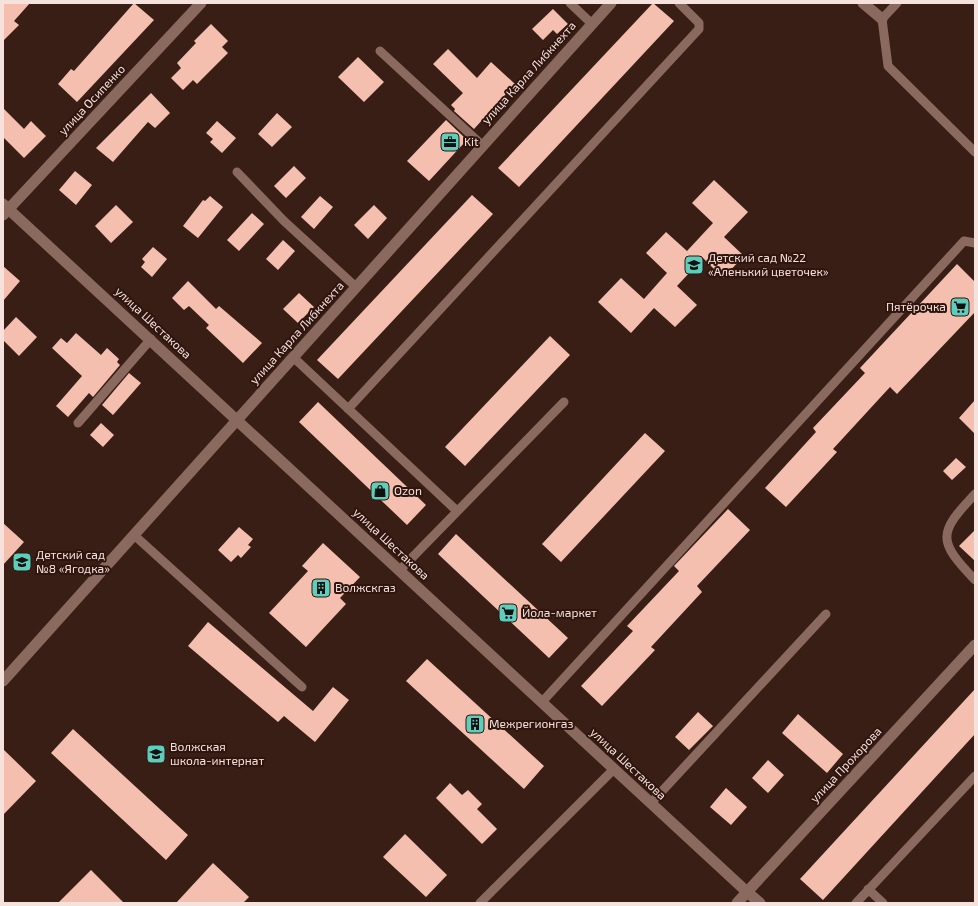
<svg xmlns="http://www.w3.org/2000/svg" width="978" height="906" font-family="'Exo 2',sans-serif">
  <style>
    .building { fill: #f4bfaf }
    .lines { fill: none; stroke-linecap: round; stroke-linejoin: round }
    .service { stroke: #8a695f; stroke-width: 9 }
    .minor { stroke: #8a695f; stroke-width: 11 }
    .secondary { stroke: #8a695f; stroke-width: 11 }
    .labels { text-anchor: middle; stroke-width: 4; stroke-linejoin: round; paint-order: stroke }
    .street-label { font-size: 12px; fill: #f5e2dc; stroke: #2f150d }
    .poi-label { font-size: 12px; fill: #f5e2dc; stroke: #2f150d; text-anchor: start }
  </style>
  <rect width="100%" height="100%" fill="#391e16"/>
  <path class="building" d="M3,3H30L14,21L19,25L3,41Z
    M134,3L154,20L77,102L58,84L71,69L74,71Z
    M653,3L674,21L519,187L498,168Z
    M553,9L568,24L557,34L553,30L543,40L532,29Z
    M211,24L228,41L222,47L228,53L197,84L193,80L183,90L171,78L181,68L177,63L196,43L194,41Z
    M448,49L477,78L491,62L515,84L474,129L454,111L455,109L451,105L463,93L433,64Z
    M358,57L384,82L364,102L338,77Z
    M151,93L170,113L155,128L148,122L113,162L96,148Z
    M3,108L24,129L31,121L46,136L24,158L3,137Z
    M277,113L292,127L272,147L258,134Z
    M446,120L465,138L463,140L465,142L429,181L407,161Z
    M217,121L236,138L222,153L210,142L213,139L206,133Z
    M294,166L306,178L286,198L274,186Z
    M75,171L92,185L76,205L59,190Z
    M714,180L748,212L724,237L744,256L723,278L703,258L677,286L697,305L675,327L654,308L631,333L598,302L621,278L644,299L667,273L646,253L666,232L687,251L713,223L692,203Z
    M472,195L493,214L338,379L317,360Z
    M210,196L223,207L198,238L183,226L203,200L205,201Z
    M320,196L333,207L314,229L301,217Z
    M116,205L133,222L111,243L95,226Z
    M374,205L387,218L368,239L354,225Z
    M252,213L264,224L239,251L227,240Z
    M283,240L295,251L278,270L266,259Z
    M153,247L167,259L152,277L141,267L145,262L142,259Z
    M957,264L975,282V312L897,394L890,387L833,449L837,452L786,507L765,488L816,432L813,428L865,373L860,368Z
    M3,266L20,281L3,301Z
    M188,281L216,309L219,306L262,343L243,363L206,328L209,325L189,306L184,310L172,298Z
    M299,293L314,307L298,323L283,309Z
    M16,317L37,337L19,356L3,340V331Z
    M76,333L101,355L107,348L119,359L117,362L120,365L93,397L89,393L68,417L56,406L82,376L52,348L61,338L67,343Z
    M550,336L570,355L465,466L445,447Z
    M129,373L141,383L113,415L102,405Z
    M975,400V434L959,418Z
    M318,402L426,505L407,525L299,422Z
    M101,423L114,435L103,447L90,435Z
    M645,433L665,451L561,562L542,544Z
    M956,458L966,467L952,480L943,471Z
    M728,509L750,530L697,586L702,592L651,647L655,650L602,706L581,686L633,631L627,626L679,571L674,566Z
    M3,523L24,542L3,565Z
    M239,527L253,539L248,545L251,547L241,558L238,555L231,562L218,550Z
    M975,530V561L959,546Z
    M456,534L568,638L549,658L438,554Z
    M323,543L360,577L340,598L346,604L306,647L269,613L308,571L302,566Z
    M208,622L313,711L333,687L349,700L315,742L284,716L278,722L188,646Z
    M427,659L544,766L524,789L406,681Z
    M975,689V734L823,900L800,879Z
    M698,712L713,726L689,750L675,737Z
    M798,714L843,754L827,773L782,733Z
    M73,729L188,835L166,860L51,753Z
    M3,749L36,781L3,815Z
    M768,760L784,775L768,793L752,778Z
    M450,783L462,795L468,790L482,804L477,809L497,829L482,844L436,798Z
    M726,788L747,807L731,825L710,807Z
    M405,834L447,875L426,897L383,857Z
    M213,863L249,897L243,903H176Z
    M91,870L124,903H58Z"/>
  <g class="lines">
    <path class="service" d="M570,3L591,23
      M897,3L882,19L888,66L975,152
      M380,51L482,145
      M237,172L284,221L356,287
      M293,357L457,511
      M348,409L699,29V23L679,3
      M78,423L151,339
      M975,494C937,534 938,541 975,580
      M134,535L302,687
      M400,570L564,402
      M542,702L964,241L975,243
      M651,803L826,614
      M868,889L883,903
      M480,903L614,769
      M856,903L975,776"/>
    <path class="minor" d="M863,3L882,19
      M3,215L201,3
      M3,681L611,3
      M760,903L747,892L975,645"/>
    <path class="secondary" d="M3,204L747,892L737,903"/>
  </g>
  <defs>
    <g id="office-square" transform="scale(1)"><rect x="-9" y="-9" width="18" height="18" rx="4" fill="#5ccebb" stroke="#2f150d"/><path d="M-6-3h4V-5.5h4V-3h4V5H-6ZM-1-4.5V-3h2v-1.5ZM-6 0V1H6V0Z" fill="#111"/></g>
    <g id="school-square" transform="scale(1)"><rect x="-9" y="-9" width="18" height="18" rx="4" fill="#5ccebb" stroke="#2f150d"/><path d="M0-5L7-2L0 1L-7-2ZM-4 1L0 2.5L4 1V4Q0 6-4 4Z" fill="#111"/></g>
    <g id="supermarket-square" transform="scale(1)"><rect x="-9" y="-9" width="18" height="18" rx="4" fill="#5ccebb" stroke="#2f150d"/><path d="M-6-5.5h2.5l.6 2H6L4.5 2H-2.5L-4.4-4H-6ZM-1.5 3.2a1.3 1.3 0 1 0 .1 0ZM3 3.2a1.3 1.3 0 1 0 .1 0Z" fill="#111"/></g>
    <g id="shop-square" transform="scale(1)"><rect x="-9" y="-9" width="18" height="18" rx="4" fill="#5ccebb" stroke="#2f150d"/><path d="M-5-2.5h2.3a2.7 3.5 0 0 1 5.4 0H5L5.5 6h-11ZM-1.5-2.5h3a1.5 2.3 0 0 0-3 0Z" fill="#111"/></g>
    <g id="building-square" transform="scale(1)"><rect x="-9" y="-9" width="18" height="18" rx="4" fill="#5ccebb" stroke="#2f150d"/><path d="M-4-6H4V6H1V3H-1V6H-4ZM-2.5-4.3h1.7v1.8h-1.7ZM.8-4.3h1.7v1.8H.8ZM-2.5-1h1.7V.8h-1.7ZM.8-1h1.7V.8H.8Z" fill="#111"/></g>
  </defs>
  <g fill-rule="evenodd">
    <use href="#office-square" x="450" y="142"/>
    <use href="#school-square" x="694" y="265"/>
    <use href="#supermarket-square" x="960" y="307"/>
    <use href="#shop-square" x="380" y="491"/>
    <use href="#school-square" x="22" y="562"/>
    <use href="#building-square" x="321" y="588"/>
    <use href="#supermarket-square" x="508" y="613"/>
    <use href="#building-square" x="475" y="724"/>
    <use href="#school-square" x="156" y="754"/>
  </g>
  <g class="labels">
    <g class="street-label">
      <text transform="translate(529 73) rotate(-48)" y="4">улица Карла Либкнехта</text>
      <text transform="translate(92 100) rotate(-47)" y="4">улица Осипенко</text>
      <text transform="translate(153 323) rotate(43)" y="4">улица Шестакова</text>
      <text transform="translate(297 333) rotate(-48)" y="4">улица Карла Либкнехта</text>
      <text transform="translate(391 544) rotate(43)" y="4">улица Шестакова</text>
      <text transform="translate(628 764) rotate(43)" y="4">улица Шестакова</text>
      <text transform="translate(846 765) rotate(-47)" y="4">улица Прохорова</text>
    </g>
    <g class="poi-label">
      <text x="464" y="146">Kit</text>
      <text x="708" y="262">Детский сад №22<tspan x="708" dy="14">«Аленький цветочек»</tspan></text>
      <text x="946" y="311" text-anchor="end">Пятёрочка</text>
      <text x="394" y="495">Ozon</text>
      <text x="36" y="559">Детский сад<tspan x="36" dy="14">№8 «Ягодка»</tspan></text>
      <text x="335" y="592">Волжскгаз</text>
      <text x="522" y="617">Йола-маркет</text>
      <text x="489" y="728">Межрегионгаз</text>
      <text x="170" y="751">Волжская<tspan x="170" dy="14">школа-интернат</tspan></text>
    </g>
  </g>
  <rect width="978" height="906" fill="none" stroke="#f5e2dc" stroke-width="8"/>
</svg>
